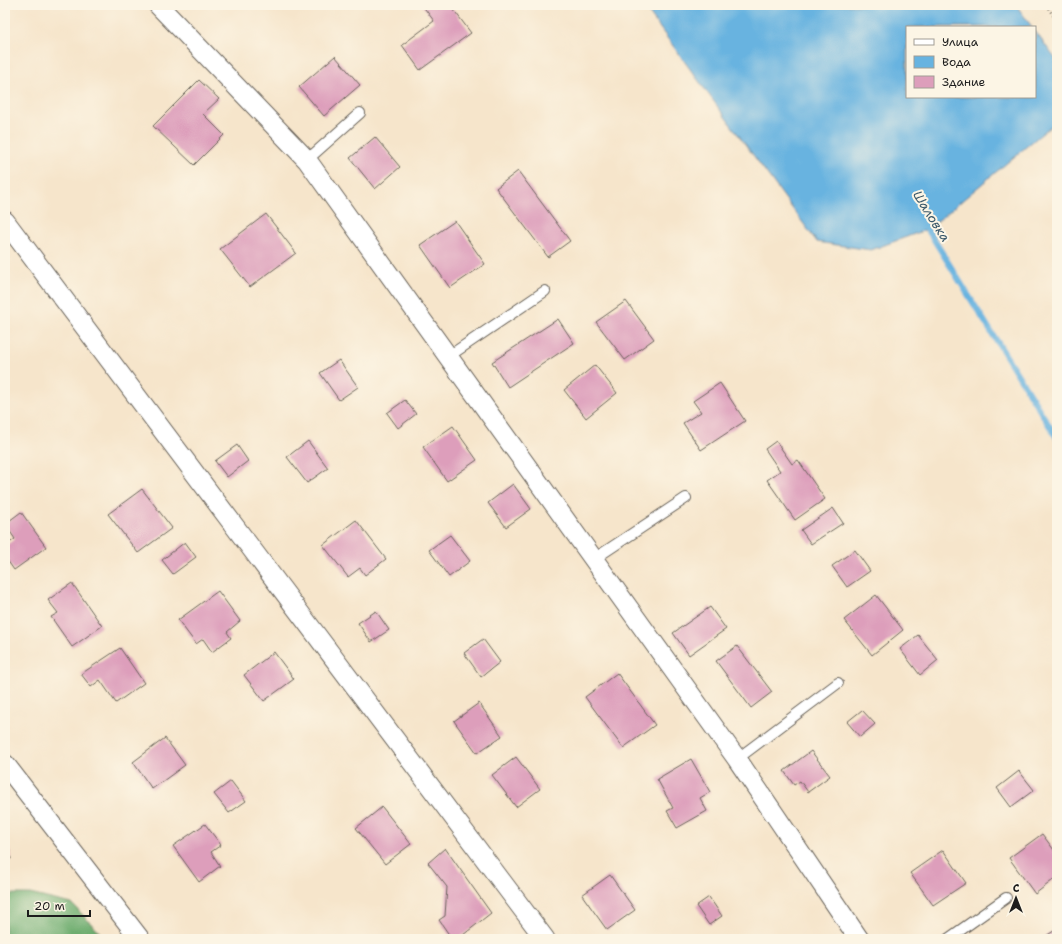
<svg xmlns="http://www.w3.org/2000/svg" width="1062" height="944" font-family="'Shantell Sans',sans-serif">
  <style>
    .forest { fill: #6ead6f; stroke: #456446 }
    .water { fill: #67b3e0; stroke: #42687e }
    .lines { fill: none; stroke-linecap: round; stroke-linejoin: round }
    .stream { stroke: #67b3e0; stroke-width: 6 }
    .building { fill: #dd9ebb }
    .lane-casing { stroke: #686259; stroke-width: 12 }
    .street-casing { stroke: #686259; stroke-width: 21 }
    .path { stroke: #686259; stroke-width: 2.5; stroke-dasharray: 1 3; stroke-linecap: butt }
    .lane { stroke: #fff; stroke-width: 10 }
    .street { stroke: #fff; stroke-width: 19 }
    .labels { text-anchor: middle; stroke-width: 4; stroke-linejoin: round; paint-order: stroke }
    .water-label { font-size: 13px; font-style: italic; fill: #3a586a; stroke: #fcf5e5 }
  </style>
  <rect width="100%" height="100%" fill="#fcf5e5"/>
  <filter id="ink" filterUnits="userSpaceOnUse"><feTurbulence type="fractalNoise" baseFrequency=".025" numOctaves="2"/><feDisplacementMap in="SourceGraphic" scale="8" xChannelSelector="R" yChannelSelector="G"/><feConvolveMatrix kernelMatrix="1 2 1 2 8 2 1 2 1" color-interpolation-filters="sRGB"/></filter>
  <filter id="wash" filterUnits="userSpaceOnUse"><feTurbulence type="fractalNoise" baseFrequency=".012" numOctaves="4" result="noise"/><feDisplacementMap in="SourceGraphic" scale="16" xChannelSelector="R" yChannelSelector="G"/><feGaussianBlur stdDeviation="0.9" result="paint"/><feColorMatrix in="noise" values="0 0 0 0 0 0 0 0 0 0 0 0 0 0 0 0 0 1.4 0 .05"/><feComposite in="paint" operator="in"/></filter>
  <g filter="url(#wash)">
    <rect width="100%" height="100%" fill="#f6e5cb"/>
    <path class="forest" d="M5,894H30L72,904L106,939H5Z"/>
    <path class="water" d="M643,5H1016L1032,27H907V97H1035V31L1057,61V121L928,229L871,250L817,242Z"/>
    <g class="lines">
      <path class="stream" d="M923,222L1057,438"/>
    </g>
    <g id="blocks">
      <path class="building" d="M422,5H450L471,33L420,70L402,45L434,21Z
        M335,56L360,85L324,116L299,87Z
        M199,80L219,99L203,114L224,135L194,165L153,126Z
        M375,137L400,167L375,189L350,158Z
        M518,171L570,241L548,257L496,188Z
        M266,214L296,253L250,287L220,249Z
        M455,221L485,264L450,288L420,245Z
        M626,301L654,339L625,360L596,322Z
        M558,319L574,343L508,387L492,362Z
        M339,360L358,387L339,400L320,373Z
        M595,365L617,393L586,418L564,390Z
        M720,383L745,421L701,450L683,423L701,412L693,401Z
        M405,400L416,414L398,428L387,413Z
        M453,426L477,460L447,481L423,447Z
        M308,441L328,468L307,483L287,457Z
        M776,441L792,464L798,460L825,499L795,520L767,480L780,471L765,449Z
        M237,445L248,461L227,477L215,461Z
        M513,484L531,509L506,527L488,503Z
        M142,489L172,528L138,553L108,514Z
        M833,508L843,523L811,544L801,530Z
        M21,512L46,547L14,570L5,557V546L15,539L5,524Z
        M356,520L386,559L365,575L360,568L348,577L323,545Z
        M450,535L470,561L449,577L429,550Z
        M185,542L196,557L173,574L162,560Z
        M855,550L870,571L847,587L832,566Z
        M72,583L102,626L72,647L51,617L58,613L48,600Z
        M218,591L240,621L227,632L231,638L212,652L203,639L196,644L178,620Z
        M876,595L903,630L872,655L844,620Z
        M710,607L726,629L689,655L673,633Z
        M376,611L389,630L371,642L358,623Z
        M918,635L938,660L920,675L900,649Z
        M483,639L500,662L481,677L464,653Z
        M737,646L772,692L751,708L716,661Z
        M120,648L144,683L116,703L100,680L91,687L81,674Z
        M274,652L294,679L264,701L244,675Z
        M617,673L655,725L623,748L585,697Z
        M479,703L502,736L477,753L454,721Z
        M862,710L875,724L860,737L847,722Z
        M165,738L185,765L152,789L133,762Z
        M811,751L830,776L808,792L800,781L794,785L784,771Z
        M516,757L540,789L516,807L492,775Z
        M691,759L710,792L700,798L707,811L677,828L667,811L673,808L657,779Z
        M1019,771L1034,790L1011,807L997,788Z
        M231,781L246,801L229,813L214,794Z
        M382,807L411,844L385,864L356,828Z
        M205,824L221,845L211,852L220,866L199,882L173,846Z
        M1042,834L1057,854V877L1035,894L1009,858Z
        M7,835L11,859L5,860V836Z
        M445,848L491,913L458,939H452L439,920L445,916L447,887L428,863Z
        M943,850L966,883L933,905L910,873Z
        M610,875L635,910L607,930L582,895Z
        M709,897L722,916L709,925L696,906Z
        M1057,929V939H1041Z"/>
    </g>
  </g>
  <g filter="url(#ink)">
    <use href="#blocks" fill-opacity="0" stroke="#686259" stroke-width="1"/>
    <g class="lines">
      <g class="lane-casing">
        <path id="lane" d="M307,160L360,113
          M449,356L545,291
          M594,559L686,498
          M737,759L838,683
          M948,939L1006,898"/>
      </g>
      <g class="street-casing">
        <path id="street" d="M158,5L307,160L737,759L859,939
          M5,221L545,939
          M5,764L140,939"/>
      </g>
      <path class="path" d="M1046,5L1057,21"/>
      <use href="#lane" class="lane"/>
      <use href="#street" class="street"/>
    </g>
  </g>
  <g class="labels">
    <g class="water-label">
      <text transform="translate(932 216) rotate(58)" y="5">Шаловка</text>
    </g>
  </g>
  <rect width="1062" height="944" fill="none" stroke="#fcf5e5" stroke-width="20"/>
  <rect x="906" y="26" width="130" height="72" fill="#fcf5e5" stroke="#a29e95"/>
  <rect x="914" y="39" width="20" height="6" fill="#ffffff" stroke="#a29e95"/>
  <text x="942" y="46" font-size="12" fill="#1c1c1c">Улица</text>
  <rect x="914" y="56" width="20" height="12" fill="#67b3e0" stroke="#a29e95"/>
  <text x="942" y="66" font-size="12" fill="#1c1c1c">Вода</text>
  <rect x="914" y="76" width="20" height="12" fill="#dd9ebb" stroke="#a29e95"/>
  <text x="942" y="86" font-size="12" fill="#1c1c1c">Здание</text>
  <g transform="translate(1016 898)" stroke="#fcf5e5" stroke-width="3" paint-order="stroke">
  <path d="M0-3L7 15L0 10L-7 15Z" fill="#1c1c1c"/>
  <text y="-6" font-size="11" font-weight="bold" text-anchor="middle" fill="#1c1c1c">С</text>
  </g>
  <path d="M28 910v6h62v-6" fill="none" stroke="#1c1c1c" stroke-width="2"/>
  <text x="34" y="910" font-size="12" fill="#1c1c1c" stroke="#fcf5e5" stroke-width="3" paint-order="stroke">20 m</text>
</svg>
